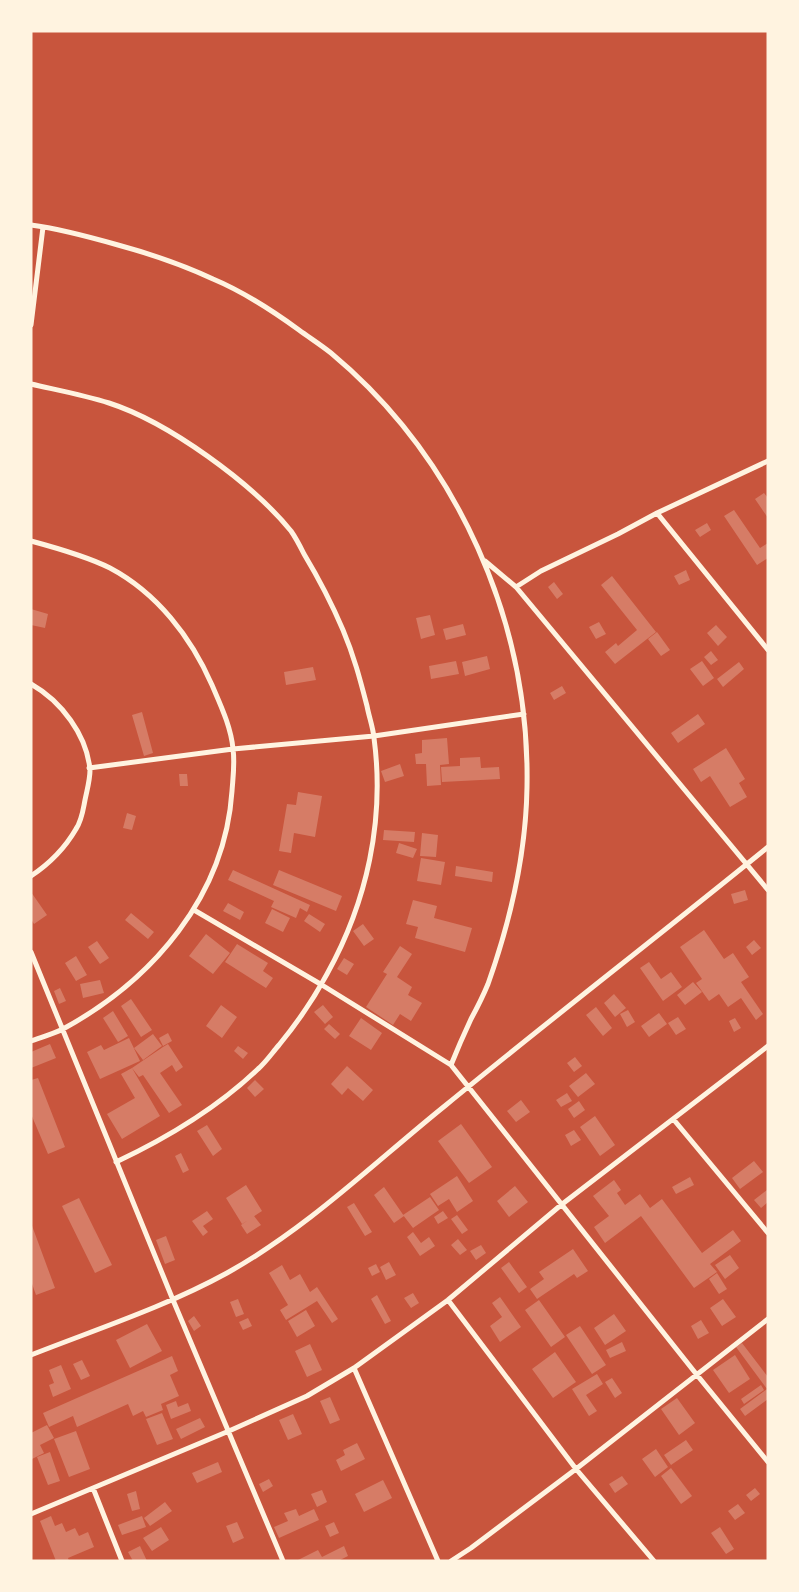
<svg xmlns="http://www.w3.org/2000/svg" width="799" height="1592" font-family="'Source Sans 3',sans-serif">
  <style>
    .building { fill: #d67c66 }
    .lines { fill: none; stroke-linecap: round; stroke-linejoin: round }
    .minor { stroke: #fff3e0; stroke-width: 5 }
  </style>
  <rect width="100%" height="100%" fill="#c8553d"/>
  <path class="building" d="M764,493L768,498V518L755,499Z
    M734,510L760,548L768,543V558L757,565L724,516Z
    M707,523L711,530L700,537L695,530Z
    M686,570L690,580L679,585L674,576Z
    M612,576L656,632L615,664L605,652L616,643L618,646L637,630L601,585Z
    M554,582L563,594L557,599L548,587Z
    M31,609L48,614L45,628L31,625Z
    M430,615L435,635L421,639L416,618Z
    M599,622L606,634L596,639L589,627Z
    M463,624L466,635L446,640L443,629Z
    M716,625L727,637L718,646L707,633Z
    M657,632L670,650L661,656L648,639Z
    M711,651L718,660L711,665L704,657Z
    M487,656L490,669L465,676L462,662Z
    M456,661L459,674L431,679L429,666Z
    M702,661L714,678L703,686L690,669Z
    M739,662L744,669L723,687L717,679Z
    M313,667L316,680L286,685L284,672Z
    M562,686L566,693L554,700L550,693Z
    M142,712L153,753L144,756L132,715Z
    M698,714L705,724L678,743L671,733Z
    M447,738L449,764L440,765L441,785L427,786L426,764H416L415,754L422,753V740Z
    M726,748L745,779L739,783L747,797L730,807L710,776L701,782L693,769Z
    M480,757L481,768L499,767L500,779L442,782L441,767L460,766V758Z
    M400,764L404,776L385,782L381,771Z
    M179,774H187L188,786H180Z
    M298,792L322,796L315,837L294,833L291,853L279,851L287,804L296,805Z
    M127,813L136,816L132,830L123,828Z
    M384,830L415,832L414,842L383,840Z
    M422,833L438,835L436,857L420,856Z
    M399,843L417,849L413,858L396,853Z
    M421,858L445,862L441,885L417,881Z
    M456,866L493,872L492,882L455,876Z
    M233,870L310,905L307,912L300,908L296,918L271,907L274,901L228,880Z
    M279,870L342,896L336,911L273,885Z
    M745,890L748,900L734,904L731,894Z
    M31,892L47,915L34,924L31,919Z
    M413,900L437,906L434,918L472,928L465,952L415,938L418,927L406,924Z
    M228,903L244,912L240,920L223,911Z
    M272,909L290,918L283,932L265,923Z
    M131,913L154,932L148,939L125,920Z
    M309,914L325,924L320,932L304,921Z
    M363,924L374,939L364,946L353,931Z
    M704,930L724,959L733,953L749,977L741,982L763,1014L756,1020L741,998L728,1007L719,994L709,1001L696,983L702,979L680,947Z
    M206,934L230,953L213,974L189,956Z
    M754,940L761,948L752,955L746,947Z
    M97,941L109,958L100,964L88,947Z
    M237,944L268,963L263,971L273,978L266,988L225,962Z
    M400,946L412,954L397,977L412,987L408,995L422,1003L411,1021L400,1014L393,1025L366,1007L387,974L383,972Z
    M76,956L87,975L76,981L65,963Z
    M344,958L354,964L347,975L337,969Z
    M649,962L661,979L671,972L682,987L663,1001L640,968Z
    M100,980L104,993L83,998L80,984Z
    M693,982L702,992L685,1005L677,995Z
    M60,988L66,1001L59,1004L54,991Z
    M614,994L626,1008L615,1017L604,1003Z
    M131,999L152,1030L141,1037L121,1006Z
    M221,1005L237,1017L222,1038L206,1026Z
    M323,1005L333,1017L325,1024L314,1012Z
    M596,1007L612,1028L603,1036L586,1015Z
    M628,1010L635,1022L627,1027L620,1014Z
    M113,1011L128,1036L118,1042L103,1018Z
    M659,1013L667,1024L649,1037L641,1026Z
    M678,1017L686,1029L676,1035L668,1023Z
    M361,1018L382,1033L371,1050L349,1036Z
    M735,1018L741,1028L734,1032L729,1021Z
    M329,1024L340,1034L335,1039L324,1029Z
    M168,1033L172,1041L163,1046L159,1038Z
    M153,1034L162,1046L143,1060L134,1048Z
    M129,1038L140,1061L100,1079L87,1052L101,1045L104,1050Z
    M50,1044L56,1058L31,1068V1052Z
    M168,1044L183,1067L176,1072L172,1065L160,1073L182,1105L169,1113L143,1075L139,1077L132,1068L163,1047L164,1049L163,1047Z
    M238,1046L248,1053L243,1059L234,1051Z
    M575,1057L582,1066L574,1072L567,1063Z
    M347,1066L373,1090L363,1101L348,1088L342,1095L331,1084Z
    M132,1068L160,1116L122,1139L107,1114L135,1098L121,1074Z
    M586,1073L595,1084L578,1097L569,1086Z
    M38,1078L65,1147L48,1154L31,1114V1080Z
    M255,1080L264,1089L255,1097L247,1088Z
    M567,1093L572,1101L561,1107L556,1100Z
    M521,1100L530,1112L516,1122L507,1111Z
    M579,1101L585,1110L574,1118L568,1109Z
    M595,1116L615,1145L600,1156L580,1127Z
    M461,1124L492,1167L469,1183L438,1141Z
    M207,1125L222,1149L213,1156L197,1131Z
    M574,1130L581,1140L571,1146L565,1135Z
    M181,1153L189,1170L183,1173L175,1156Z
    M754,1161L763,1172L740,1189L732,1178Z
    M457,1176L473,1201L457,1212L449,1199L438,1206L430,1194Z
    M690,1177L694,1185L676,1194L672,1187Z
    M614,1180L621,1190L617,1193L625,1205L640,1194L650,1208L662,1199L702,1253L733,1230L741,1241L710,1264L717,1272L694,1288L641,1216L605,1243L594,1227L609,1216L593,1196Z
    M246,1185L262,1211L242,1224L226,1198Z
    M515,1186L528,1202L509,1217L497,1201Z
    M384,1187L404,1216L394,1223L374,1195Z
    M767,1190L768,1202L761,1208L754,1200Z
    M430,1197L439,1210L413,1228L403,1215Z
    M79,1198L112,1265L95,1273L62,1206Z
    M354,1203L372,1232L365,1236L347,1207Z
    M207,1211L213,1219L203,1226L208,1232L203,1236L192,1221Z
    M443,1211L448,1218L438,1224L434,1217Z
    M457,1215L468,1230L462,1234L451,1219Z
    M254,1216L261,1225L247,1234L241,1225Z
    M31,1223L55,1288L36,1295L31,1281Z
    M413,1232L421,1243L429,1237L435,1246L420,1256L407,1237Z
    M166,1236L175,1260L165,1264L156,1240Z
    M458,1239L467,1250L460,1255L451,1245Z
    M481,1245L486,1253L476,1260L470,1251Z
    M573,1249L588,1271L577,1278L574,1274L537,1299L530,1289L544,1279L539,1272Z
    M730,1255L739,1268L725,1279L715,1265Z
    M389,1262L396,1275L386,1280L380,1267Z
    M509,1262L527,1287L519,1293L501,1268Z
    M376,1264L380,1272L372,1276L368,1268Z
    M282,1265L290,1280L300,1274L310,1292L317,1287L338,1319L332,1323L317,1301L286,1320L280,1310L288,1305L269,1273Z
    M717,1273L727,1289L719,1294L709,1279Z
    M413,1293L419,1303L411,1308L404,1298Z
    M377,1295L391,1321L385,1324L371,1299Z
    M500,1297L521,1327L500,1342L490,1326L502,1317L492,1303Z
    M238,1299L244,1314L236,1317L230,1302Z
    M723,1299L736,1317L722,1326L710,1308Z
    M539,1300L565,1337L551,1347L525,1310Z
    M306,1310L315,1326L297,1337L288,1321Z
    M614,1314L626,1331L605,1345L594,1328Z
    M194,1316L201,1326L194,1331L188,1321Z
    M248,1318L252,1326L243,1330L239,1322Z
    M701,1320L709,1333L698,1339L691,1326Z
    M147,1324L162,1351L130,1368L116,1340Z
    M580,1326L606,1365L592,1374L566,1335Z
    M622,1342L626,1351L610,1358L606,1350Z
    M742,1343L768,1377V1399L745,1416L740,1409L767,1389L736,1347Z
    M310,1344L322,1370L307,1377L295,1351Z
    M555,1352L576,1382L553,1398L532,1369Z
    M735,1355L750,1379L729,1393L713,1370Z
    M172,1356L178,1371L170,1375L179,1396L161,1404L163,1410L146,1417L143,1411L133,1416L128,1404L77,1427L73,1416L49,1427L43,1413Z
    M82,1360L90,1376L81,1380L73,1364Z
    M61,1365L71,1389L53,1397L49,1385L54,1383L49,1370Z
    M597,1374L603,1384L586,1395L597,1411L589,1416L572,1389Z
    M612,1378L622,1393L615,1398L605,1382Z
    M761,1385L764,1390L744,1404L741,1399Z
    M330,1397L340,1420L330,1424L320,1401Z
    M677,1398L695,1423L679,1435L661,1409Z
    M176,1401L178,1407L188,1403L191,1411L171,1419L166,1405Z
    M162,1413L173,1439L157,1445L146,1419Z
    M293,1414L302,1434L288,1440L279,1420Z
    M200,1418L205,1427L181,1439L176,1429Z
    M47,1425L54,1438L40,1445L44,1453L32,1459L31,1433Z
    M76,1431L90,1469L69,1477L54,1439Z
    M686,1440L693,1450L671,1465L664,1455Z
    M357,1443L365,1459L341,1471L336,1460L345,1455L343,1450Z
    M656,1449L668,1467L655,1477L642,1459Z
    M50,1452L60,1481L48,1485L37,1457Z
    M218,1462L222,1472L197,1483L192,1473Z
    M671,1468L692,1496L681,1504L661,1476Z
    M622,1476L628,1484L615,1493L609,1484Z
    M269,1479L273,1486L263,1492L259,1484Z
    M383,1480L392,1498L364,1512L355,1494Z
    M755,1488L760,1494L751,1501L746,1495Z
    M322,1490L327,1502L317,1507L311,1494Z
    M136,1491L140,1509L132,1511L127,1494Z
    M165,1502L172,1511L150,1526L144,1518Z
    M738,1504L745,1513L735,1520L728,1511Z
    M296,1509L299,1516L314,1509L319,1520L279,1538L274,1527L288,1521L284,1513Z
    M51,1516L55,1526L62,1523L66,1532L75,1528L79,1536L88,1532L94,1547L68,1558L69,1561H56L40,1521Z
    M142,1516L146,1527L122,1535L118,1525Z
    M237,1522L244,1538L233,1543L226,1526Z
    M334,1522L339,1533L330,1537L325,1526Z
    M161,1527L169,1540L152,1551L143,1538Z
    M720,1527L734,1549L726,1554L711,1533Z
    M140,1546L147,1561H133L128,1552Z
    M344,1546L348,1556L338,1561H296L318,1550L322,1557Z"/>
  <g class="lines">
    <path class="minor" d="M31,225C61,229 90,237 118,245C151,254 183,265 213,279C244,292 273,311 299,330C310,338 321,345 331,353C458,459 530,622 527,787C526,853 510,922 488,984C483,996 477,1008 471,1019C464,1034 457,1050 451,1065
      M31,325L43,227
      M31,384C57,390 84,395 109,403C168,422 252,483 291,531C296,538 300,546 304,554C319,579 332,604 343,630C354,656 360,679 367,706C369,717 373,727 374,738C385,820 367,902 327,974C313,1000 298,1022 279,1045C272,1053 266,1062 258,1069C217,1108 167,1138 116,1162
      M657,513L768,650
      M31,541C57,548 86,556 110,568C157,593 191,637 212,685C221,706 231,727 233,749C235,763 233,777 232,791C225,896 153,980 63,1029C53,1034 42,1037 31,1041
      M485,561L516,587L768,890
      M516,587L541,571L618,534L657,513L768,461
      M31,684C61,701 87,735 90,770C90,780 87,790 85,800C83,810 82,820 76,829C65,848 49,864 31,876
      M89,768L233,749L374,736L524,714
      M194,910L322,985L451,1065L697,1375L768,1462
      M31,952L173,1300L283,1561
      M674,1120L768,1233
      M448,1300L576,1469L654,1561
      M31,1355C97,1329 165,1307 227,1273C308,1228 375,1162 446,1105C552,1018 661,934 768,847
      M354,1368L438,1561
      M93,1488L122,1561
      M31,1514L229,1431L307,1396L354,1368L448,1300L561,1205L768,1046
      M451,1561L471,1548L576,1469L768,1319"/>
  </g>
  <rect width="799" height="1592" fill="none" stroke="#fff3e0" stroke-width="65"/>
</svg>
